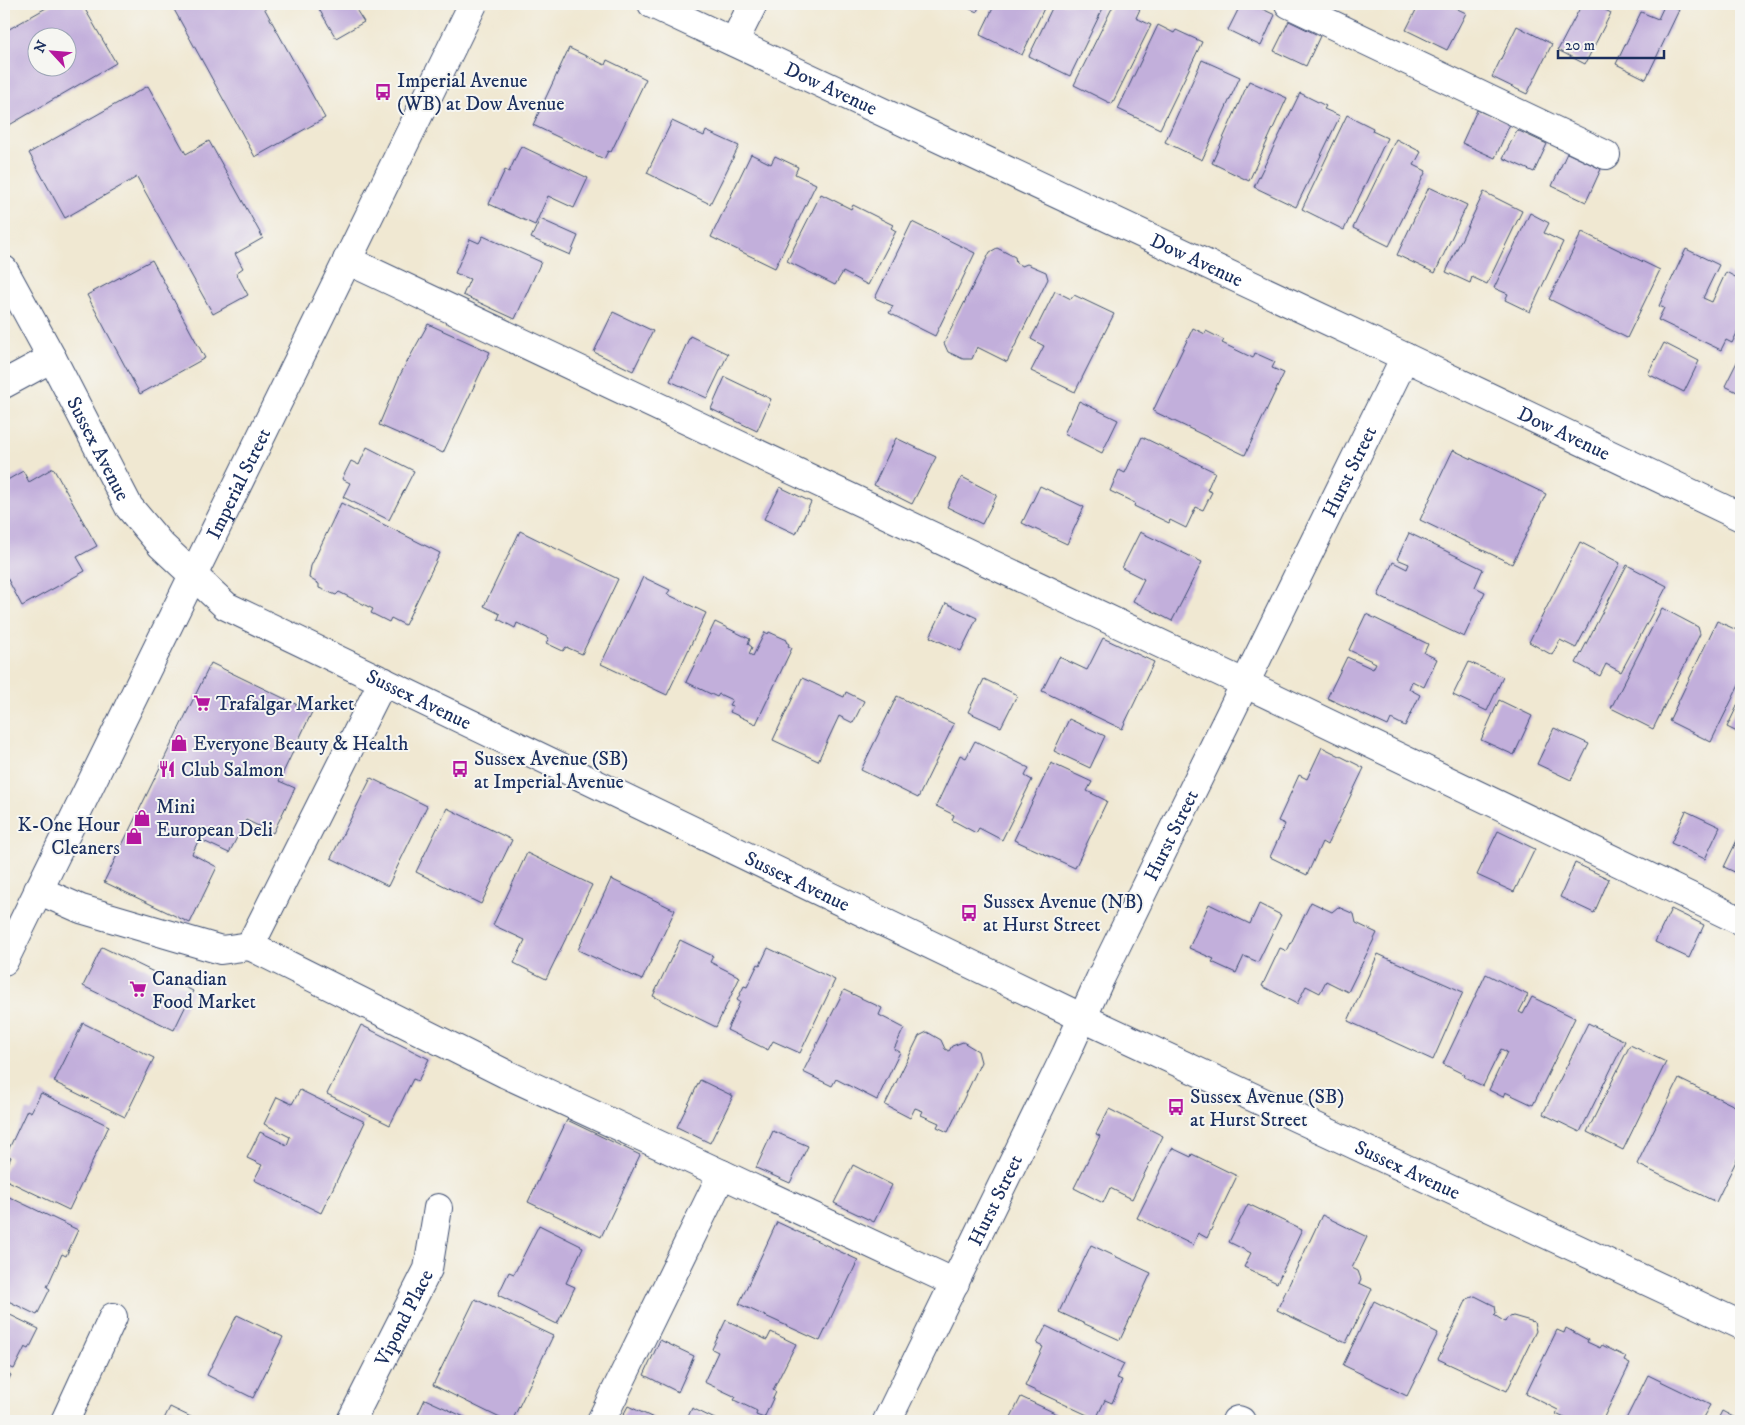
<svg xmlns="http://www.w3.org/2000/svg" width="1745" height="1425" font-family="'IM FELL DW Pica',serif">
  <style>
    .building { fill: #c2afdb; fill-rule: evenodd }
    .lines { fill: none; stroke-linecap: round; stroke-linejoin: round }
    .minor-casing { stroke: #3b4b6f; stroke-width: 30 }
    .major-casing { stroke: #3b4b6f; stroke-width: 30 }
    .minor { stroke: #fff; stroke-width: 28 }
    .major { stroke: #fff; stroke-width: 28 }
    .labels { text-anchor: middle; stroke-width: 4; stroke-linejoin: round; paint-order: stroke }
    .poi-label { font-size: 20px; fill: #1b2f5e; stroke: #f6f6f2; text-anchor: start }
    .street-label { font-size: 20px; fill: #1b2f5e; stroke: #f6f6f2 }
  </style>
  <rect width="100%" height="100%" fill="#f6f6f2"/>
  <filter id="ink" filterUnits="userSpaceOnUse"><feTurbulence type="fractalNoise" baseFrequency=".02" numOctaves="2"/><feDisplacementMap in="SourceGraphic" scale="10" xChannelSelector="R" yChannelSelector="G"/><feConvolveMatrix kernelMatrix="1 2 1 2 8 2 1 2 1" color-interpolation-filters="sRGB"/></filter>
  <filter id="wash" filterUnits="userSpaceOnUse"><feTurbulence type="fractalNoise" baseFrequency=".0096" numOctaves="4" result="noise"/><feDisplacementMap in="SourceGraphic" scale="20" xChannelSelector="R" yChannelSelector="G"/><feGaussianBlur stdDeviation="1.12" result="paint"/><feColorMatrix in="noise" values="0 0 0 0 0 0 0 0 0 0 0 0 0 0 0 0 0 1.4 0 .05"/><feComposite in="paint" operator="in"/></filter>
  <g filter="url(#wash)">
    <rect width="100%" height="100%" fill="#f0e8d2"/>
    <g id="blocks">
      <path class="building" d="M53,4H82L116,63L6,127L4,124V32ZM38,38H68V68H38Z
        M171,4H262L325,118L255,157Z
        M316,4H362L355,8L364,22L336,38Z
        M959,4H980L977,12Z
        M995,4H1046L1022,55L980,35Z
        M1054,4H1105L1070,76L1029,56Z
        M1114,4H1129L1140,9L1136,18L1151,25L1112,104L1074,85Z
        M1241,4H1252L1275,15L1261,46L1228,30Z
        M1419,4H1447L1466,13L1447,50L1406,30Z
        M1582,4H1594L1611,13L1585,64L1558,50Z
        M1665,4L1679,10L1646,79L1616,64L1641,12L1658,19Z
        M1289,21L1320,36L1306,66L1274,51Z
        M1158,25L1174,33L1176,30L1202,42L1160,129L1118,109Z
        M1517,26L1552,44L1527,94L1492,77Z
        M569,48L605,65L607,60L646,79L611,152L608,151L604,159L533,125Z
        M1202,60L1240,77L1202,160L1165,142Z
        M1249,81L1287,98L1249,181L1212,163Z
        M148,86L186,154L209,141L263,238L235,254L243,268L236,273L248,295L213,314L137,177L65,218L29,153Z
        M1300,93L1326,106L1324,109L1340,116L1296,207L1254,187Z
        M1477,110L1510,124L1495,158L1462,143Z
        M1347,115L1373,128L1372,131L1387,138L1344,230L1302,209Z
        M672,121L704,136L706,131L739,146L710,204L647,173Z
        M1517,130L1547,144L1534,172L1503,158Z
        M1396,139L1421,152L1414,165L1426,171L1389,246L1353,228Z
        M521,146L588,178L574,208L548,196L535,225L489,204L505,170L509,172Z
        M1567,153L1601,169L1586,202L1552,186Z
        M751,154L771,164L775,156L798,167L795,174L816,184L775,268L711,237Z
        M1429,187L1467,205L1435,273L1397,255Z
        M1484,192L1522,211L1487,284L1472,277L1470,283L1446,272Z
        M821,194L851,209L853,205L893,225L891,228L896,231L868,285L843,272L835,285L787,261Z
        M1530,213L1549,223L1544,233L1563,242L1530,312L1505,300L1508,294L1494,288Z
        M540,219L578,236L570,255L531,238Z
        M912,222L975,253L935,336L889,313L893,306L875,298Z
        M1582,232L1660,270L1627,338L1549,299Z
        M483,236L541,262L515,319L463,295L470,279L455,273L470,239L479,243Z
        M997,248L1015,257L1016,263L1022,266L1027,264L1046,272L1048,279L1007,362L977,347L972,359H963L948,352L944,343L990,252Z
        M1686,249L1719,265L1703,298L1712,302L1726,272L1741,280V325L1732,343L1726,340L1721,350L1658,320L1664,308L1659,306Z
        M152,260L205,358L140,394L87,295Z
        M1055,291L1071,299L1074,295L1114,314L1075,392L1031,371L1044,346L1031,339Z
        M613,312L653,331L633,371L594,352Z
        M428,324L490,352L443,453L379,425L400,375Z
        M1193,328L1205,334L1206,331L1224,340L1222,343L1253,358L1255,353L1275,362L1272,368L1284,373L1245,455L1153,411Z
        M690,336L728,354L707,398L670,381Z
        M1664,343L1699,361L1684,392L1648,374Z
        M1741,354V394L1725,386Z
        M725,377L771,399L757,431L711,409Z
        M1079,401L1118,420L1102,453L1064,434Z
        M1142,437L1215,472L1207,490L1212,492L1203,510L1196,507L1186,528L1170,520L1169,523L1134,506L1135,503L1110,491L1119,470L1125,473Z
        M896,438L936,457L912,504L874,485Z
        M367,447L414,471L389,520L343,497L350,483L342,479L351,461L359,465Z
        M1453,450L1546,494L1512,564L1420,520Z
        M53,468L97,546L77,557L85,571L22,606L4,572V498L8,495L4,487V482L23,471L29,482Z
        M962,477L997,495L982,524L947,507Z
        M1040,486L1084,507L1067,544L1022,523Z
        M780,487L811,502L796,534L764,519Z
        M341,503L440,553L405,625L391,618L389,622L371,613L373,609L339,592L336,595L319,588V584L309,578L311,566Z
        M520,531L618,579L582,654L566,647L563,651L546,643L549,638L517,623L515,628L498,619L500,614L484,606Z
        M1140,532L1202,562L1172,621L1133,601L1144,579L1122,568Z
        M1409,533L1483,569L1475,587L1485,592L1464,637L1378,596L1393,562L1407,569L1409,564L1397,559Z
        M1580,542L1620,563L1576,648L1560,640L1552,655L1529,642Z
        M1627,565L1667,586L1621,672L1606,664L1600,676L1576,663Z
        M643,577L670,590L667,594L706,613L667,695L601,664Z
        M946,603L977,618L961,651L930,637Z
        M1662,608L1698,627L1700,634L1653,729L1611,708Z
        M1366,614L1428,644L1424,653L1437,659L1424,687L1412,681L1409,689L1420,695L1405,726L1391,719L1388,726L1327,698L1347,657L1373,669L1376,663L1349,650Z
        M1717,621L1741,632V681L1711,742L1669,721Z
        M715,622L750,639L748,644L752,647L749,654L753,656L765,632L768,634L769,632L787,640L786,642L789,644L788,646L792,648L756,724L730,712L733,706L729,705L732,700L719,694L717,697L686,682Z
        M1103,638L1154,662L1122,729L1042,691L1059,657L1087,670Z
        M1469,662L1503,677L1487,711L1453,695Z
        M211,663L312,712L279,781L295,788L273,833L246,820L229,853L199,839L192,854L217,867L190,923L104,882Z
        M802,678L844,697L846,692L864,701L853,723L839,716L818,761L773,740Z
        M984,679L1017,695L1001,727L968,712Z
        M897,696L954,724L918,798L861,770Z
        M1741,698V734L1727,727Z
        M1499,700L1532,716L1514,755L1481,740Z
        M1069,719L1105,736L1090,768L1054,751Z
        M1554,728L1589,744L1571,780L1537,764Z
        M975,741L1029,768L1025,776L1032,780L1002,840L979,828L976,833L952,820L954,815L936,806L960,755L966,758Z
        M1322,747L1364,768L1327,845L1322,842L1307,875L1270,857L1285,824L1278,821L1299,775L1307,779Z
        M1051,763L1092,782L1087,791L1107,801L1075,868L1014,840Z
        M371,778L427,806L388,886L331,858Z
        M447,808L512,840L481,904L416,872Z
        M1686,811L1720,827L1705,859L1671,843Z
        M1498,831L1535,849L1514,892L1477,875Z
        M1740,834L1741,835V875L1724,867Z
        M527,853L592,885L546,979L514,963L525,940L493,925Z
        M1575,863L1609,879L1594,913L1560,897Z
        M611,879L675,910L642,980L578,950Z
        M1311,902L1332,912L1338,907L1354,914L1356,923L1377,933L1348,992L1326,981L1320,993L1306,986L1297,1004L1262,986L1280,948L1287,951Z
        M1209,904L1250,924L1259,904L1281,915L1258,962L1244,956L1236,973L1212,962L1214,959L1189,948Z
        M1671,909L1704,925L1689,958L1655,942Z
        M680,940L713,956L710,962L740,977L716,1027L653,996Z
        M102,947L193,991L174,1030L83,986Z
        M768,948L835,980L800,1053L773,1041L768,1050L727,1030L740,1002L737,1000L744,986L747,987L758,964L760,965Z
        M1378,954L1463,992L1433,1060L1348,1021Z
        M1486,974L1528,995L1519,1012L1523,1014L1532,997L1575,1018L1533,1105L1505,1092L1503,1097L1489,1090L1507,1052L1501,1049L1483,1086L1464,1077L1465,1075L1443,1064Z
        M844,990L882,1008L879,1015L904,1028L894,1049L900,1052L877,1100L836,1079L832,1086L803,1072Z
        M83,1023L154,1058L125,1117L54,1082Z
        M1588,1023L1625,1041L1580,1132L1543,1114Z
        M361,1025L429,1059L418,1081L413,1079L390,1125L327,1094Z
        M927,1032L941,1040L945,1049L949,1051L952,1046L963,1042L978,1051L981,1062L948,1132L937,1127L939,1123L921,1115L923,1111L915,1108L910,1118L885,1105L919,1036Z
        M1630,1045L1666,1062L1623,1150L1587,1132Z
        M1679,1079L1741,1109V1151L1716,1202L1637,1164Z
        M700,1080L733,1096L710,1143L677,1127Z
        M300,1090L365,1122L321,1213L254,1180L262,1165L247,1158L260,1132L287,1145L290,1137L264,1124L277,1097L292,1104Z
        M41,1093L109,1126L69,1210L4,1179V1173L11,1157L6,1155L27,1110L31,1112Z
        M1109,1109L1163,1136L1132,1199L1110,1188L1103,1203L1074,1188L1100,1136L1096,1134Z
        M567,1120L640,1155L601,1237L528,1202Z
        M773,1131L808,1146L790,1183L756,1168Z
        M1172,1148L1191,1157L1192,1154L1237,1176L1207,1238L1198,1233L1193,1245L1137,1218Z
        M853,1165L892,1185L874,1222L834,1203Z
        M5,1195L78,1230L66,1256L62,1254L47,1287L50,1289L37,1315L4,1299V1198Z
        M1248,1204L1302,1230L1277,1283L1244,1267L1251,1253L1229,1242Z
        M1322,1215L1367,1237L1352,1268L1358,1271L1361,1279L1359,1283L1372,1289L1346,1343L1277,1310Z
        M777,1222L858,1260L820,1341L739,1304Z
        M539,1225L583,1247L566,1283L575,1287L557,1324L498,1295L509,1272L514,1274Z
        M1091,1245L1151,1273L1120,1340L1059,1312Z
        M1475,1296L1495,1306L1496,1313L1494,1315L1505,1322L1507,1318L1513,1316L1534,1322L1536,1331L1507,1391L1438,1359L1467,1299Z
        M475,1299L553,1336L512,1421H506L433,1385Z
        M1374,1301L1438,1333L1407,1396L1343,1365Z
        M4,1312L39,1329L29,1349L25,1347L14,1369L7,1366L5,1371L11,1375L4,1389Z
        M237,1315L283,1337L253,1398L207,1375Z
        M726,1320L767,1340L771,1332L796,1344L773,1390L776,1392L764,1418L756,1415L757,1411L734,1400L736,1397L704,1382L718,1352L712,1349Z
        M1046,1326L1124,1364L1117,1378L1122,1380L1112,1403L1105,1400L1096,1419L1025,1386L1043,1347L1037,1344Z
        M1566,1328L1588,1340L1587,1342L1600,1348L1602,1345L1626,1357L1624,1361L1630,1364L1602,1421H1571L1556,1414L1558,1410L1526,1394L1557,1330L1564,1333Z
        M660,1340L694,1356L678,1392L644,1375Z
        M1648,1375L1710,1405L1701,1421H1625Z
        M1021,1397L1072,1421H1009Z
        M425,1399L473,1421H415Z
        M628,1406L660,1421H620Z
        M170,1407L199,1421H163Z
        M692,1408L719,1421H686Z
        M1722,1411L1741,1421H1717Z"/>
    </g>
  </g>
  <g filter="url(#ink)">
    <use href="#blocks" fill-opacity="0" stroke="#3b4b6f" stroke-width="1"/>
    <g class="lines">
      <g class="minor-casing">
        <g id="minor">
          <path id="s1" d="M652,4L1405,357L1741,517"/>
          <path d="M1289,4L1606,155"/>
          <path d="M734,42L753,4"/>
          <path d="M347,260L1246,684L1741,921"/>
          <path id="s2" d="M4,270L52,358L129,507L161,545L226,606L1083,1018L1741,1325"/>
          <path d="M4,384L52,358"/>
          <path d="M383,681L250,946L506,1074L722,1174"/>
          <path d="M38,890L81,909L221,950L250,946"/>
          <path d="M65,1421L113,1317"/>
          <path id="s3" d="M351,1421L428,1269L438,1208"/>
          <path d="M601,1421L722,1174L955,1283"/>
          <path id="s4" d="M887,1421L1066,1054L1100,979L1405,357"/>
          <path d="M1236,1421L1238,1420L1241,1421"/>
        </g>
      </g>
      <g class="major-casing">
        <g id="major">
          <path id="s5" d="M4,961L473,4"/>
        </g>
      </g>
      <use href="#minor" class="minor"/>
      <use href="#major" class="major"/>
    </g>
  </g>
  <defs>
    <g id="bus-bare" transform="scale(1.35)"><path d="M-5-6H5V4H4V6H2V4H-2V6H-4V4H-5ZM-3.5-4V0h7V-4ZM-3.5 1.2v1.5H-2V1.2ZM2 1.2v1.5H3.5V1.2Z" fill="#b5179e" stroke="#f6f6f2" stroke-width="2.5" paint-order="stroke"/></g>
    <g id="supermarket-bare" transform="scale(1.35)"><path d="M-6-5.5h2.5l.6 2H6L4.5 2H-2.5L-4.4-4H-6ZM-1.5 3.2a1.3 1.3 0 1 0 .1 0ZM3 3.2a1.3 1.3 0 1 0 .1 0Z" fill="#b5179e" stroke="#f6f6f2" stroke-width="2.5" paint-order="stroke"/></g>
    <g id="shop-bare" transform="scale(1.35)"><path d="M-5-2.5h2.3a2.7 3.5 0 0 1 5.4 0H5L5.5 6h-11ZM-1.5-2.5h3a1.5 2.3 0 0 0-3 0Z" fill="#b5179e" stroke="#f6f6f2" stroke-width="2.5" paint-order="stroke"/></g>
    <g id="restaurant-bare" transform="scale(1.35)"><path d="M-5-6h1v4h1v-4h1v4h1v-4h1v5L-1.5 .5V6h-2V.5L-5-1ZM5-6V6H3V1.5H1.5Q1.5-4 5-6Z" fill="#b5179e" stroke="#f6f6f2" stroke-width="2.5" paint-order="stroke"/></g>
  </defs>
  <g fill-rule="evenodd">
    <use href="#bus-bare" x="383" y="92"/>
    <use href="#supermarket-bare" x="202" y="703"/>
    <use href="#shop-bare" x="179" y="743"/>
    <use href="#restaurant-bare" x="167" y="769"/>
    <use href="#bus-bare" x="460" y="769"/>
    <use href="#shop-bare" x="142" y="818"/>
    <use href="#shop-bare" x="134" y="836"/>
    <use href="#bus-bare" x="969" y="913"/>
    <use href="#supermarket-bare" x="138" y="989"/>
    <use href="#bus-bare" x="1176" y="1107"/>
  </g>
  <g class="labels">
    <g class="poi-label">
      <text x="397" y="87">Imperial Avenue<tspan x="397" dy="23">(WB) at Dow Avenue</tspan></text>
      <text x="216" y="710">Trafalgar Market</text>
      <text x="193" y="750">Everyone Beauty &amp; Health</text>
      <text x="474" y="765">Sussex Avenue (SB)<tspan x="474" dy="23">at Imperial Avenue</tspan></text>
      <text x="181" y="776">Club Salmon</text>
      <text x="156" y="813">Mini<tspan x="156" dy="23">European Deli</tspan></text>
      <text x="120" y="831" text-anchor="end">K-One Hour<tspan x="120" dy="23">Cleaners</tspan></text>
      <text x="983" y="908">Sussex Avenue (NB)<tspan x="983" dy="23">at Hurst Street</tspan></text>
      <text x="152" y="985">Canadian<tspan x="152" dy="23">Food Market</tspan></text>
      <text x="1190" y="1103">Sussex Avenue (SB)<tspan x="1190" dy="23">at Hurst Street</tspan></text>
    </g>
    <g class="street-label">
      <text dy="7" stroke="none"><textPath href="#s1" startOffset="198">Dow Avenue</textPath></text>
      <text dy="7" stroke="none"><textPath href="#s1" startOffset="602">Dow Avenue</textPath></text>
      <text dy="7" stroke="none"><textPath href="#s1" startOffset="1008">Dow Avenue</textPath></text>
      <text dy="7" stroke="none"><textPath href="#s2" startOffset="202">Sussex Avenue</textPath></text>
      <text dy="7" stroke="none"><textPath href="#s4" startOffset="1056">Hurst Street</textPath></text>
      <text dy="7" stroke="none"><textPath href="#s5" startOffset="532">Imperial Street</textPath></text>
      <text dy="7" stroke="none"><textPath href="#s2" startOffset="621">Sussex Avenue</textPath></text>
      <text dy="7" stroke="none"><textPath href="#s4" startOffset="651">Hurst Street</textPath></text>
      <text dy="7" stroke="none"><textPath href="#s2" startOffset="1041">Sussex Avenue</textPath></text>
      <text dy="7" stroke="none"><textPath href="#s2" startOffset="1716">Sussex Avenue</textPath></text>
      <text dy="7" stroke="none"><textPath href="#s4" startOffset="246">Hurst Street</textPath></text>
      <text dy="7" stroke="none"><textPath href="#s3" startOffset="116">Vipond Place</textPath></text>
    </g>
  </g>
  <rect width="1745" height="1425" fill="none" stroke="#f6f6f2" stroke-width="20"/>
  <g transform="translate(52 52) rotate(296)"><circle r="24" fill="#f6f6f2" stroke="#9ea6b7"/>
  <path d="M0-4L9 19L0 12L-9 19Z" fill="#b5179e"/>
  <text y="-8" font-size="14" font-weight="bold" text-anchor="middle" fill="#1b2f5e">N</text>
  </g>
  <path d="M1558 50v8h106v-8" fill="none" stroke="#1b2f5e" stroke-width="2.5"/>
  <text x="1565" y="50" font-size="15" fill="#1b2f5e" stroke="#f6f6f2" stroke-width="4" paint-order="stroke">20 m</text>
</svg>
